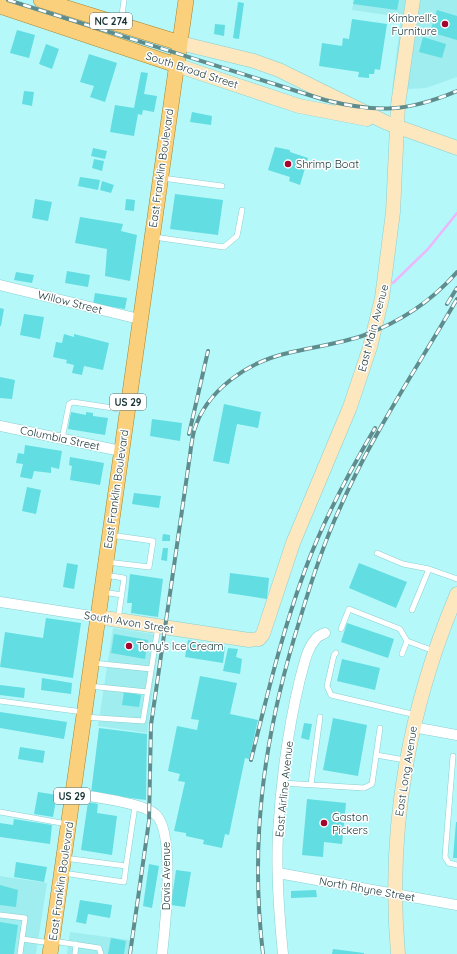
<svg xmlns="http://www.w3.org/2000/svg" width="457" height="954" font-family="Quicksand,sans-serif">
  <style>
    .built { fill: #9fedef }
    .lines { fill: none; stroke-linecap: round; stroke-linejoin: round }
    .stream { stroke: #ecb7fb; stroke-width: 2.5 }
    .building { fill: #62dde1 }
    .lane-casing { stroke: #8ccfd1; stroke-width: 6 }
    .street-casing { stroke: #8ccfd1; stroke-width: 11 }
    .secondary-casing { stroke: #8ccfd1; stroke-width: 15 }
    .primary-casing { stroke: #a8842b; stroke-width: 16 }
    .lane { stroke: #fff; stroke-width: 5 }
    .street { stroke: #fff; stroke-width: 10 }
    .secondary { stroke: #fce7be; stroke-width: 14 }
    .primary { stroke: #fad07d; stroke-width: 15 }
    .rail-casing { stroke: #5f8d8e; stroke-width: 4 }
    .rail { stroke: #fff; stroke-width: 2.5; stroke-dasharray: 8; stroke-linecap: butt }
    .poi-dot { fill: #a3052d; stroke: #fff; stroke-width: 1.5 }
    .labels { text-anchor: middle; stroke-width: 3; stroke-linejoin: round; paint-order: stroke }
    .shield { fill: #fff; stroke: #5d7071; stroke-width: 1 }
    .shield-label { font-size: 10px; font-weight: bold; fill: #173334 }
    .poi-label { font-size: 11px; fill: #173334; stroke: #fff; text-anchor: start }
    .street-label { font-size: 11px; fill: #173334; stroke: #fff }
  </style>
  <rect width="100%" height="100%" fill="#b5f8fa"/>
  <path class="built" d="M354,0H457V77L426,88L392,90L401,17L352,10Z
    M113,628L160,635L147,733L98,726Z
    M0,876L47,883L36,954H0Z
    M70,932L130,940L128,954H67Z"/>
  <g class="lines">
    <path class="stream" d="M393,283L428,249L457,213"/>
  </g>
  <path class="building" d="M354,0H399L397,10L353,4Z
    M238,2L244,3L239,39L233,38Z
    M437,10L457,16V40L430,32Z
    M352,19L387,24L380,70L375,69L374,74H369V78L358,77L359,72L319,66L322,43L342,46L343,38L349,39Z
    M215,24L225,25L224,36L214,34Z
    M17,30L35,35L29,58L10,53Z
    M423,37L446,44L442,58L419,52Z
    M46,44L59,49L52,69L39,64Z
    M89,54L117,63L105,102L90,97L94,86L80,82Z
    M141,72L148,73L144,94L157,96L154,112L143,110L142,115L138,114L134,136L110,132L115,105L134,108Z
    M24,91L34,92L32,106L22,104Z
    M192,112L212,116L211,125L190,122Z
    M275,147L290,150V152L308,158L300,185L289,181L290,177L268,170Z
    M93,148L107,151L105,159L91,156Z
    M94,159L104,161L102,171L92,168Z
    M80,177L100,180L98,190L78,186Z
    M102,181L114,185L111,193L100,190Z
    M175,194L223,200L218,235L170,229Z
    M35,199L52,202L48,221L32,218Z
    M126,199L135,200L134,211L125,210Z
    M80,217L123,224L121,231L137,235L130,281L105,276L107,249L75,243Z
    M67,271L90,275L88,287L65,283Z
    M16,272L34,275L32,283L14,280Z
    M95,293L127,298L125,309L93,304Z
    M0,308L4,309L1,326H0Z
    M24,314L44,317L40,339L20,335Z
    M64,334L74,337V334L109,343L103,370L84,366L82,375L72,373L74,365L66,363L67,360L53,357L56,342L62,343Z
    M0,377L15,380L12,399L0,398Z
    M224,404L261,412L258,428L237,424L229,464L213,461Z
    M71,412L86,415V412L93,413V416L108,418L105,435L68,429Z
    M152,419L182,423L180,441L150,436Z
    M25,445L62,451L59,469L51,467V473L34,471L32,479L20,477L23,464L16,463L18,453L24,454Z
    M70,457L104,463L100,485L70,480L72,466L69,465Z
    M27,487L41,490L36,514L22,511Z
    M134,493L161,496L159,508L132,504Z
    M163,534L170,535V541H162Z
    M163,548H168L167,561L161,560Z
    M67,563L78,565L74,589L63,587Z
    M359,563L407,582L396,608L349,588Z
    M230,573L269,578L267,599L228,593Z
    M130,574L163,579L158,617L131,613L132,603H127Z
    M46,618L81,623L73,678L0,667L5,632L43,638Z
    M347,623L394,639L388,658L341,642Z
    M114,634L148,640L145,659L111,653Z
    M188,640L225,647L223,663L185,657Z
    M228,648L238,649L236,657L242,659L240,674L223,671Z
    M342,659L380,668L375,690L337,681Z
    M200,676L237,683L230,714L258,720L249,759L245,758L229,835L225,834L222,848L203,844L204,840L186,836V833L174,831L185,782L178,781L180,774L168,771L177,726L197,730L199,720L191,719Z
    M42,678L72,683L71,694L41,690Z
    M0,685L25,688L24,698L0,695Z
    M124,692L141,695L139,707L122,705Z
    M0,712L67,722L64,739L0,728Z
    M333,718L367,725L358,776L323,770Z
    M304,723L312,724L309,740L301,738Z
    M99,728L147,734L146,800L91,793Z
    M20,747L45,751L43,763L18,759Z
    M38,792L57,795L53,817L34,814Z
    M307,799L346,803L342,844L324,842L323,857L302,855Z
    M88,802L98,804L97,813L117,816L112,855L81,850Z
    M14,819L52,825L50,844L0,837V823L13,825Z
    M456,822H457V858H453Z
    M16,862L47,867L44,882L14,877Z
    M149,864L159,866L152,908L143,906Z
    M176,870L191,872L185,907L171,905Z
    M0,885L18,890L16,907L0,905Z
    M316,890L317,897L291,898V891Z
    M80,900L112,905L110,918L88,914L86,924L76,922Z
    M0,922L18,925L14,954H0Z
    M111,938L126,941L124,954H108Z
    M333,949L364,953V954H332Z"/>
  <g class="lines">
    <g class="lane-casing">
      <path id="lane" d="M121,23L124,0
        M162,178L222,186
        M154,237L224,247L237,236L242,210
        M62,439L69,404L73,402L126,410
        M377,553L403,564L429,569L457,579
        M107,562L149,567L153,541L110,535
        M105,575L124,578L118,620
        M103,592L122,595
        M412,610L429,569
        M341,629L349,609L400,629L407,641L434,651
        M336,653L334,655L327,686L331,695L416,715
        M402,654L407,641
        M93,663L151,669
        M89,686L148,692
        M0,701L83,712
        M84,717L143,721L158,627
        M376,755L405,760
        M453,756L445,857L449,863L457,865
        M282,783L364,788L372,784L380,728
        M311,784L320,717
        M0,812L67,824
        M64,858L126,866L135,806
        M63,873L124,882L126,866
        M0,915L25,918L22,939L51,943
        M53,941L99,948L101,954
        M20,954L22,939
        M75,954L76,944"/>
    </g>
    <g class="street-casing">
      <path id="street" d="M0,285L139,319
        M0,426L121,451
        M0,602L98,617
        M413,727L457,735
        M73,794C91,796 142,803 155,814C176,830 165,928 162,954
        M278,873L457,905
        M283,954C279,914 276,873 278,833C281,781 288,729 300,679C304,666 306,650 315,640C317,636 321,635 325,633"/>
    </g>
    <g class="secondary-casing">
      <path id="secondary" d="M180,43L254,61L279,70L387,123L457,148
        M176,65L299,106L367,119
        M98,617L249,640L259,639L263,634L293,543L350,407L370,347L382,298L393,212L398,105L413,0
        M398,954C387,830 409,708 457,594"/>
    </g>
    <g class="primary-casing">
      <path id="primary" d="M41,0L180,43
        M0,6L176,65
        M50,954L186,0"/>
    </g>
    <use href="#lane" class="lane"/>
    <use href="#street" class="street"/>
    <use href="#secondary" class="secondary"/>
    <use href="#primary" class="primary"/>
    <g class="rail-casing">
      <path id="rail" d="M8,0L325,100C377,113 407,112 457,91
        M447,304L457,288
        M189,434L208,351
        M251,760C267,696 282,632 305,570C323,521 348,474 375,428
        M130,954L149,821L151,725L190,455C191,447 192,439 194,431C206,390 248,362 288,353C312,347 338,344 362,336C398,323 432,301 457,272
        M263,954C249,838 265,730 300,619C311,582 323,545 339,510C371,436 417,368 457,299"/>
    </g>
    <use href="#rail" class="rail"/>
  </g>
  <g class="poi-dot">
    <circle cx="445" cy="24" r="4"/>
    <circle cx="288" cy="164" r="4"/>
    <circle cx="129" cy="646" r="4"/>
    <circle cx="324" cy="823" r="4"/>
  </g>
  <g class="labels">
    <g class="shield">
      <rect x="90" y="13" width="42" height="16" rx="3"/>
      <rect x="110" y="394" width="36" height="16" rx="3"/>
      <rect x="54" y="788" width="36" height="16" rx="3"/>
    </g>
    <g class="shield-label">
      <text x="111" y="25">NC 274</text>
      <text x="128" y="406">US 29</text>
      <text x="72" y="800">US 29</text>
    </g>
    <g class="poi-label">
      <text x="437" y="22" text-anchor="end">Kimbrell's<tspan x="437" dy="13">Furniture</tspan></text>
      <text x="296" y="168">Shrimp Boat</text>
      <text x="137" y="650">Tony's Ice Cream</text>
      <text x="332" y="821">Gaston<tspan x="332" dy="13">Pickers</tspan></text>
    </g>
    <g class="street-label">
      <text transform="translate(192 70) rotate(18)" y="4">South Broad Street</text>
      <text transform="translate(161 168) rotate(-82)" y="4">East Franklin Boulevard</text>
      <text transform="translate(70 302) rotate(14)" y="4">Willow Street</text>
      <text transform="translate(373 328) rotate(-75)" y="4">East Main Avenue</text>
      <text transform="translate(60 438) rotate(12)" y="4">Columbia Street</text>
      <text transform="translate(116 489) rotate(-82)" y="4">East Franklin Boulevard</text>
      <text transform="translate(129 622) rotate(9)" y="4">South Avon Street</text>
      <text transform="translate(406 771) rotate(-81)" y="4">East Long Avenue</text>
      <text transform="translate(284 789) rotate(-84)" y="4">East Airline Avenue</text>
      <text transform="translate(166 876) rotate(-90)" y="4">Davis Avenue</text>
      <text transform="translate(61 881) rotate(-82)" y="4">East Franklin Boulevard</text>
      <text transform="translate(367 889) rotate(10)" y="4">North Rhyne Street</text>
    </g>
  </g>
</svg>
